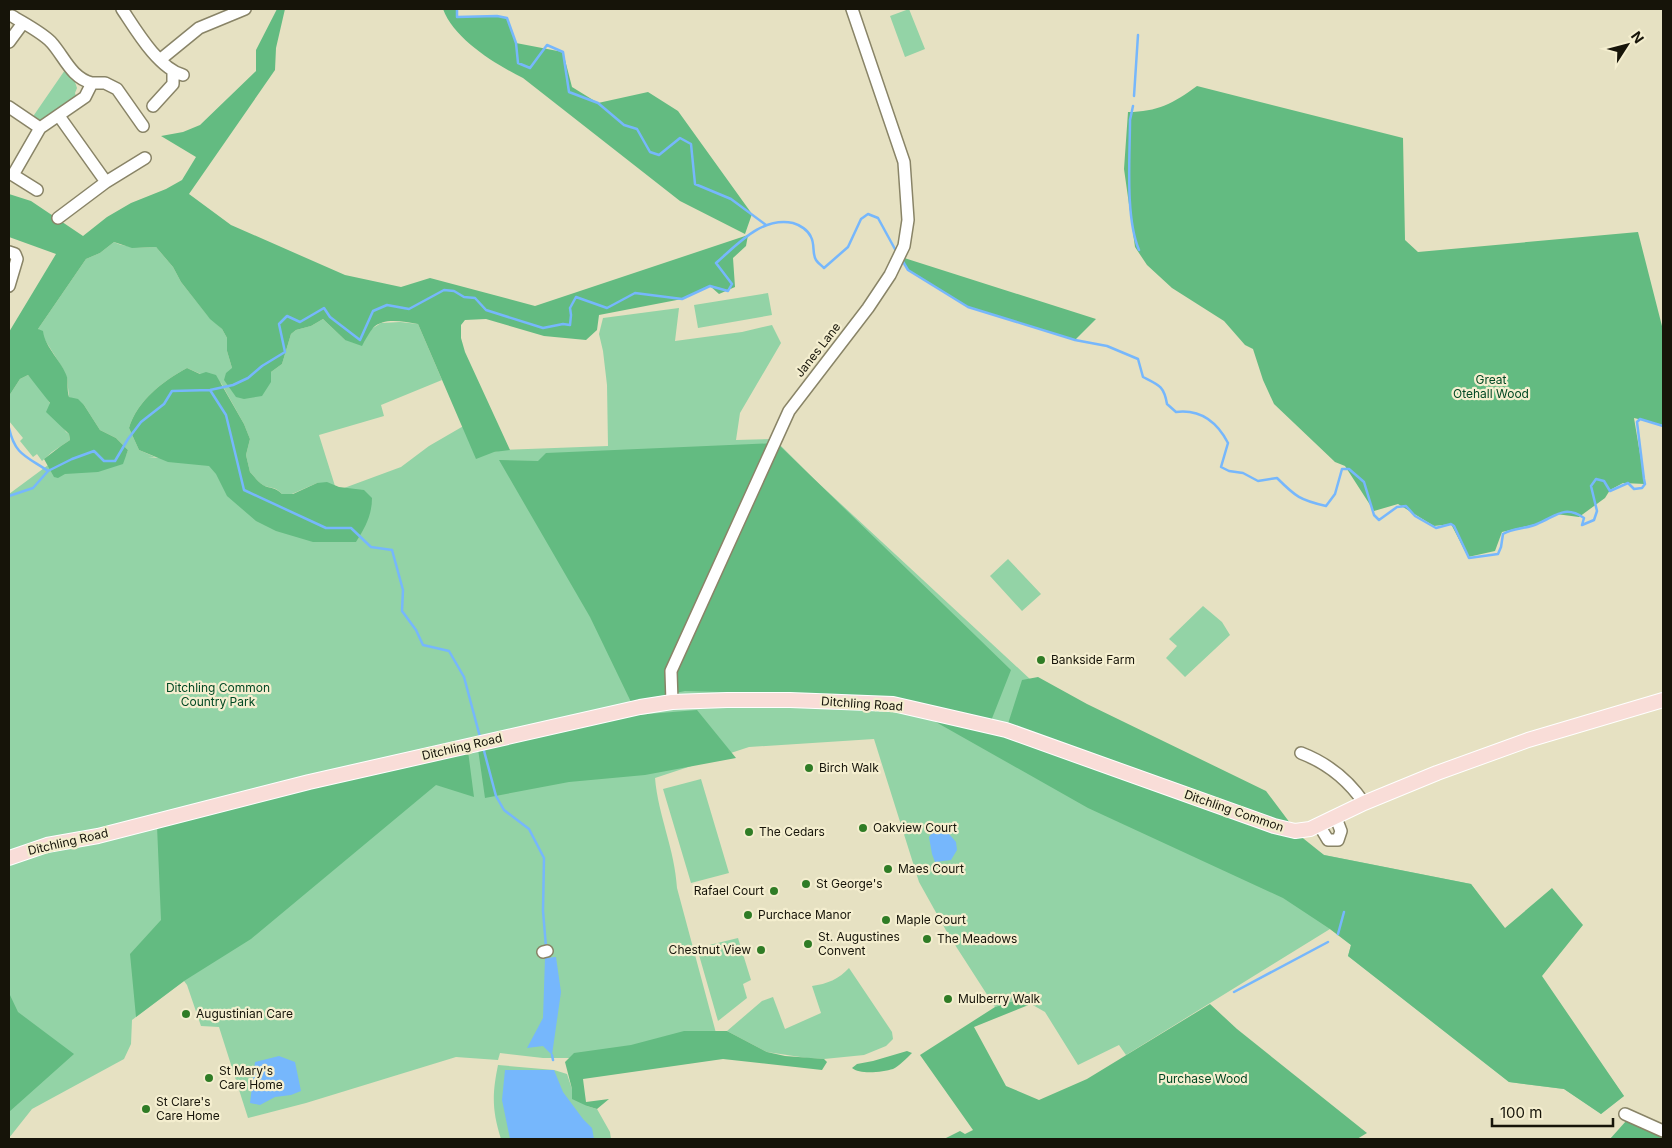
<svg xmlns="http://www.w3.org/2000/svg" width="1672" height="1148" font-family="Inter,sans-serif">
  <style>
    .green { fill: #93d3a6 }
    .forest { fill: #63bb81 }
    .water { fill: #76b7fc }
    .lines { fill: none; stroke-linecap: round; stroke-linejoin: round }
    .stream { stroke: #76b7fc; stroke-width: 2.5 }
    .minor-casing { stroke: #898467; stroke-width: 14 }
    .major-casing { stroke: #fff; stroke-width: 16 }
    .minor { stroke: #fff; stroke-width: 11 }
    .major { stroke: #f9ddd8; stroke-width: 14 }
    .poi-dot { fill: #2f7c25; stroke: #f4eecf; stroke-width: 2 }
    .labels { text-anchor: middle; stroke-width: 4.5; stroke-linejoin: round; paint-order: stroke }
    .street-label { font-size: 12px; fill: #161409; stroke: #f4eecf }
    .park-label { font-size: 12px; fill: #004823; stroke: #f4eecf }
    .poi-label { font-size: 12px; fill: #161409; stroke: #f4eecf; text-anchor: start }
  </style>
  <rect width="100%" height="100%" fill="#e6e1c2"/>
  <path class="green" d="M909,9L925,49L905,57L890,16Z
    M65,70L74,79L77,88L75,93L76,96L38,123L34,120V115Z
    M114,242C126,248 143,248 156,247L173,267L181,282L208,316L222,329L227,338V351L232,368L271,372L282,364L291,334L296,330L311,326L323,319L345,340L373,328L381,323L400,322L418,324L442,380L381,405L384,416L319,435L335,486L317,483L292,494H282C274,485 269,489 263,485C258,482 254,476 250,472L246,455L250,439L244,424L221,383L187,368C163,381 137,401 129,428L139,450L155,457H148L210,462L255,486L330,514L336,491L401,467L429,446L479,417L494,452L502,450L608,446L607,385L603,351L599,334L603,318L679,308L675,341L742,332L772,325L781,343L740,413L736,440L774,439L814,479L1031,680L1324,855L1471,884L1624,1096L1601,1114L1564,1089L1509,1082L1348,956L1351,945L1330,929L1126,1055L1119,1045L1078,1065L1045,1012L1031,1004L1026,997L995,1007L948,934L919,882L874,739L749,747L655,778C658,815 675,850 677,888L716,1033L595,1058H543L500,1053L498,1060L456,1057L306,1103L248,1118L219,1027L201,1026L187,985L184,981L132,1020L131,1044L124,1059L32,1109L9,1138V494L82,440L126,455L128,450L116,438L100,430L84,405L69,397L67,378L62,367L38,329L86,259L100,253Z
    M768,293L772,315L698,328L694,305Z
    M28,375L44,393L66,432L69,434L70,440L52,452L42,461L37,454L33,457L20,441L23,438L9,421V396L20,379Z
    M1008,559L1041,594L1022,611L990,576Z
    M1203,606L1222,622L1230,635L1185,677L1166,658L1177,646L1169,639Z
    M701,779L729,873L691,883L663,789Z
    M738,938L751,980L743,984L747,998L718,1021L697,948Z
    M849,968L892,1032L893,1039L886,1046L864,1055L824,1059L807,1058L767,1052L727,1031L762,1001L773,997L785,1029L821,1013L812,986C827,984 839,979 849,968Z
    M498,1065L554,1070L567,1074L572,1089L587,1106L597,1109L610,1132L611,1139H501C492,1110 492,1095 498,1065Z"/>
  <path class="forest" d="M277,9H285L276,48L275,70L189,194L231,225L345,275L401,287L430,278L535,306L748,235L746,246L733,258L735,287L719,294L710,286L682,299L599,315L597,330L586,340L544,336L486,319L465,320L461,325V338L465,352L510,450L494,452L476,459L418,324C404,322 384,317 373,328C369,333 365,340 362,346L345,340L323,319L311,326L296,330L291,334L282,364L271,372V382L262,396L244,399L236,397L224,380L226,373L232,368L227,351V338L222,329L210,319L181,282L173,267L156,247L132,248L114,242L100,253L86,259L38,329L43,331C45,348 62,361 67,377C68,384 67,391 69,397L78,399L84,405L100,430L116,438L128,450L123,464L98,472L65,474L58,478L54,477L44,459L61,446L70,440L69,434L46,412L50,403L28,375L20,379L9,396V332L56,254L9,237V194L31,201L83,236L107,217L131,203L166,189L182,180L196,157L161,136L183,132L200,125L256,71V50Z
    M443,9H457V17L497,16L507,18L516,43L563,52L572,87L598,103L648,92L678,111L752,214L745,234L680,201L523,78C495,64 454,39 443,9Z
    M1197,86L1403,138L1405,240L1418,252L1638,232L1663,330V425L1634,418L1645,484L1623,483L1610,490L1605,498L1579,517L1556,514L1536,524L1502,532L1495,551L1468,557L1451,524L1434,526L1398,504L1374,511L1345,466L1335,462L1274,404L1263,380L1253,349L1245,345L1224,321L1172,288L1147,265L1135,247L1124,169L1128,112C1157,112 1174,103 1197,86Z
    M898,256L1096,319L1075,340L968,307L908,270Z
    M187,368L200,374L206,372L216,375L244,424L250,439L246,455L250,472C254,476 258,482 263,485C269,489 274,486 282,494H293L317,483L327,482L339,487L364,490L372,498C372,515 365,528 356,542H313L276,531L256,521L227,496L216,474L209,466L168,462L139,450L129,428C137,401 163,381 187,368Z
    M777,443L1011,670L991,721L856,696L685,691L631,702L590,617L499,460L538,461L546,453Z
    M1038,677L1087,704L1266,791L1299,835L1324,855L1471,884L1505,928L1552,888L1583,925L1542,976L1624,1096L1601,1114L1564,1089L1509,1082L1348,956L1351,945L1330,929L1283,898L1088,808L911,708L1006,730L1022,680Z
    M697,710L736,758L645,775L569,782L485,798L478,749L636,715Z
    M468,751L474,797L436,785L251,939L184,981L136,1017L130,954L161,920L157,826Z
    M9,993L18,1012L74,1054L9,1112Z
    M1026,997L1031,1004L974,1027L1006,1086L1039,1100L1087,1079L1210,1004L1237,1029L1367,1133L1357,1139H944L960,1131L965,1134L973,1130L920,1055L995,1007Z
    M684,1031H727L767,1052L785,1056L824,1059L827,1062L822,1070L723,1059L583,1079L586,1102L609,1099L597,1109L587,1106L572,1099V1089L565,1062L574,1053L631,1045Z
    M907,1051L912,1053C907,1058 899,1066 893,1069C883,1072 860,1075 852,1068L857,1064L873,1061Z
    M1626,1121L1663,1137V1139H1610Z"/>
  <path class="water" d="M934,830L949,834L956,842L957,850L951,860L935,862L932,854L929,837Z
    M556,957L561,992L552,1055L543,1046L527,1048L543,1018L545,958Z
    M279,1056L295,1062L301,1091L291,1095L275,1097L260,1105L250,1103L255,1062Z
    M505,1070H554L563,1092L583,1119L592,1128L594,1139H510L502,1100Z"/>
  <g class="lines">
    <path class="stream" d="M457,9V17L497,16L507,18L516,43L518,63L530,68L547,45L563,52L569,92L598,103L624,125L637,129L650,152L659,155L680,138L691,144L695,184L731,199L766,225
      M1134,96L1138,35
      M1133,106L1130,120C1130,156 1125,217 1139,250
      M902,260L908,270L968,307L1075,340L1107,346L1138,359L1143,377C1159,385 1164,386 1167,404L1176,412C1201,409 1217,422 1228,443L1221,467L1229,471L1243,473L1258,481L1277,478C1296,497 1300,500 1326,506L1335,494L1342,469H1349L1364,482L1374,515L1379,520L1397,507L1406,506L1415,516L1436,528L1451,524L1454,526L1469,558L1498,554L1501,547L1503,534C1513,528 1526,529 1537,524C1555,517 1564,504 1584,518L1582,525L1594,520L1597,511L1591,486L1596,479L1604,481L1610,491L1628,483L1634,489L1642,488L1645,484L1644,479L1637,422L1640,419L1663,426
      M210,390L226,415L244,490L326,528H351L371,547L392,550L403,590L402,611L416,630L423,645L449,651L464,677L480,737
      M9,428C15,455 26,456 48,471
      M9,496L33,488L48,471L72,459L94,451L104,461H115L128,439L141,422L164,404L172,391L210,390L233,385L248,378L262,366L285,352L279,324L287,316L300,322L324,308L330,317L360,340L373,311L387,305L409,309L444,290L454,291L464,297L475,298L486,310L543,328L563,324L570,325L571,315L570,308L576,297L607,308L635,293L682,299L710,286L728,291L732,284L716,263C737,245 762,216 793,223C800,225 808,230 811,237C815,244 812,254 816,260C818,263 822,266 824,268L848,247L861,219L868,214L878,218L896,251
      M483,747L496,796L504,810L529,829L544,858L543,911L546,947
      M1338,934L1344,912
      M1234,992L1328,942
      M552,1055L553,1060"/>
    <g class="minor-casing">
      <path id="minor" d="M122,9C136,30 158,68 183,75
        M9,42L23,23
        M161,59L199,28L245,9
        M92,83H105L117,89L143,126
        M153,106L173,84V72
        M9,107L40,128L85,97L92,83C71,78 64,56 51,42C41,32 25,24 12,16
        M59,116L106,182
        M9,174L13,175L37,190
        M13,175L40,128
        M58,218L106,182L145,158
        M9,252L15,254L17,259L9,286
        M672,702L671,671L789,411L868,308L890,275L904,246L908,220L904,162L852,9
        M1301,753C1327,763 1349,781 1364,803
        M1319,825L1328,840H1338L1341,831L1336,818
        M543,952L547,951
        M1625,1114L1663,1131"/>
    </g>
    <g class="major-casing">
      <path id="major" d="M9,858L47,845L98,836L309,782L640,707L672,702L727,700H790L893,704L1006,730L1274,826L1295,831L1310,829L1364,803L1437,773L1528,740L1663,700"/>
    </g>
    <use href="#minor" class="minor"/>
    <use href="#major" class="major"/>
  </g>
  <g class="poi-dot">
    <circle cx="1041" cy="660" r="5"/>
    <circle cx="809" cy="768" r="5"/>
    <circle cx="863" cy="828" r="5"/>
    <circle cx="749" cy="832" r="5"/>
    <circle cx="888" cy="869" r="5"/>
    <circle cx="806" cy="884" r="5"/>
    <circle cx="774" cy="891" r="5"/>
    <circle cx="748" cy="915" r="5"/>
    <circle cx="886" cy="920" r="5"/>
    <circle cx="927" cy="939" r="5"/>
    <circle cx="808" cy="944" r="5"/>
    <circle cx="761" cy="950" r="5"/>
    <circle cx="948" cy="999" r="5"/>
    <circle cx="186" cy="1014" r="5"/>
    <circle cx="209" cy="1078" r="5"/>
    <circle cx="146" cy="1109" r="5"/>
  </g>
  <g class="labels">
    <g class="street-label">
      <text transform="translate(818 350) rotate(-52)" y="4">Janes Lane</text>
      <text transform="translate(862 704) rotate(4)" y="4">Ditchling Road</text>
      <text transform="translate(462 747) rotate(-13)" y="4">Ditchling Road</text>
      <text transform="translate(1234 811) rotate(19)" y="4">Ditchling Common</text>
      <text transform="translate(68 842) rotate(-13)" y="4">Ditchling Road</text>
    </g>
    <g class="park-label">
      <text x="1491" y="384">Great<tspan x="1491" dy="14">Otehall Wood</tspan></text>
      <text x="218" y="692">Ditchling Common<tspan x="218" dy="14">Country Park</tspan></text>
      <text x="1203" y="1083">Purchase Wood</text>
    </g>
    <g class="poi-label">
      <text x="1051" y="664">Bankside Farm</text>
      <text x="819" y="772">Birch Walk</text>
      <text x="873" y="832">Oakview Court</text>
      <text x="759" y="836">The Cedars</text>
      <text x="898" y="873">Maes Court</text>
      <text x="816" y="888">St George's</text>
      <text x="764" y="895" text-anchor="end">Rafael Court</text>
      <text x="758" y="919">Purchace Manor</text>
      <text x="896" y="924">Maple Court</text>
      <text x="818" y="941">St. Augustines<tspan x="818" dy="14">Convent</tspan></text>
      <text x="937" y="943">The Meadows</text>
      <text x="751" y="954" text-anchor="end">Chestnut View</text>
      <text x="958" y="1003">Mulberry Walk</text>
      <text x="196" y="1018">Augustinian Care</text>
      <text x="219" y="1075">St Mary's<tspan x="219" dy="14">Care Home</tspan></text>
      <text x="156" y="1106">St Clare's<tspan x="156" dy="14">Care Home</tspan></text>
    </g>
  </g>
  <rect width="1672" height="1148" fill="none" stroke="#161409" stroke-width="20"/>
  <g transform="translate(1627 45) rotate(54)" stroke="#f4eecf" stroke-width="4" paint-order="stroke">
  <path d="M0-4L9 19L0 12L-9 19Z" fill="#161409"/>
  <text y="-8" font-size="14" font-weight="bold" text-anchor="middle" fill="#161409">N</text>
  </g>
  <path d="M1492 1118v8h121v-8" fill="none" stroke="#161409" stroke-width="2.5"/>
  <text x="1500" y="1118" font-size="15" fill="#161409" stroke="#f4eecf" stroke-width="4" paint-order="stroke">100 m</text>
</svg>
